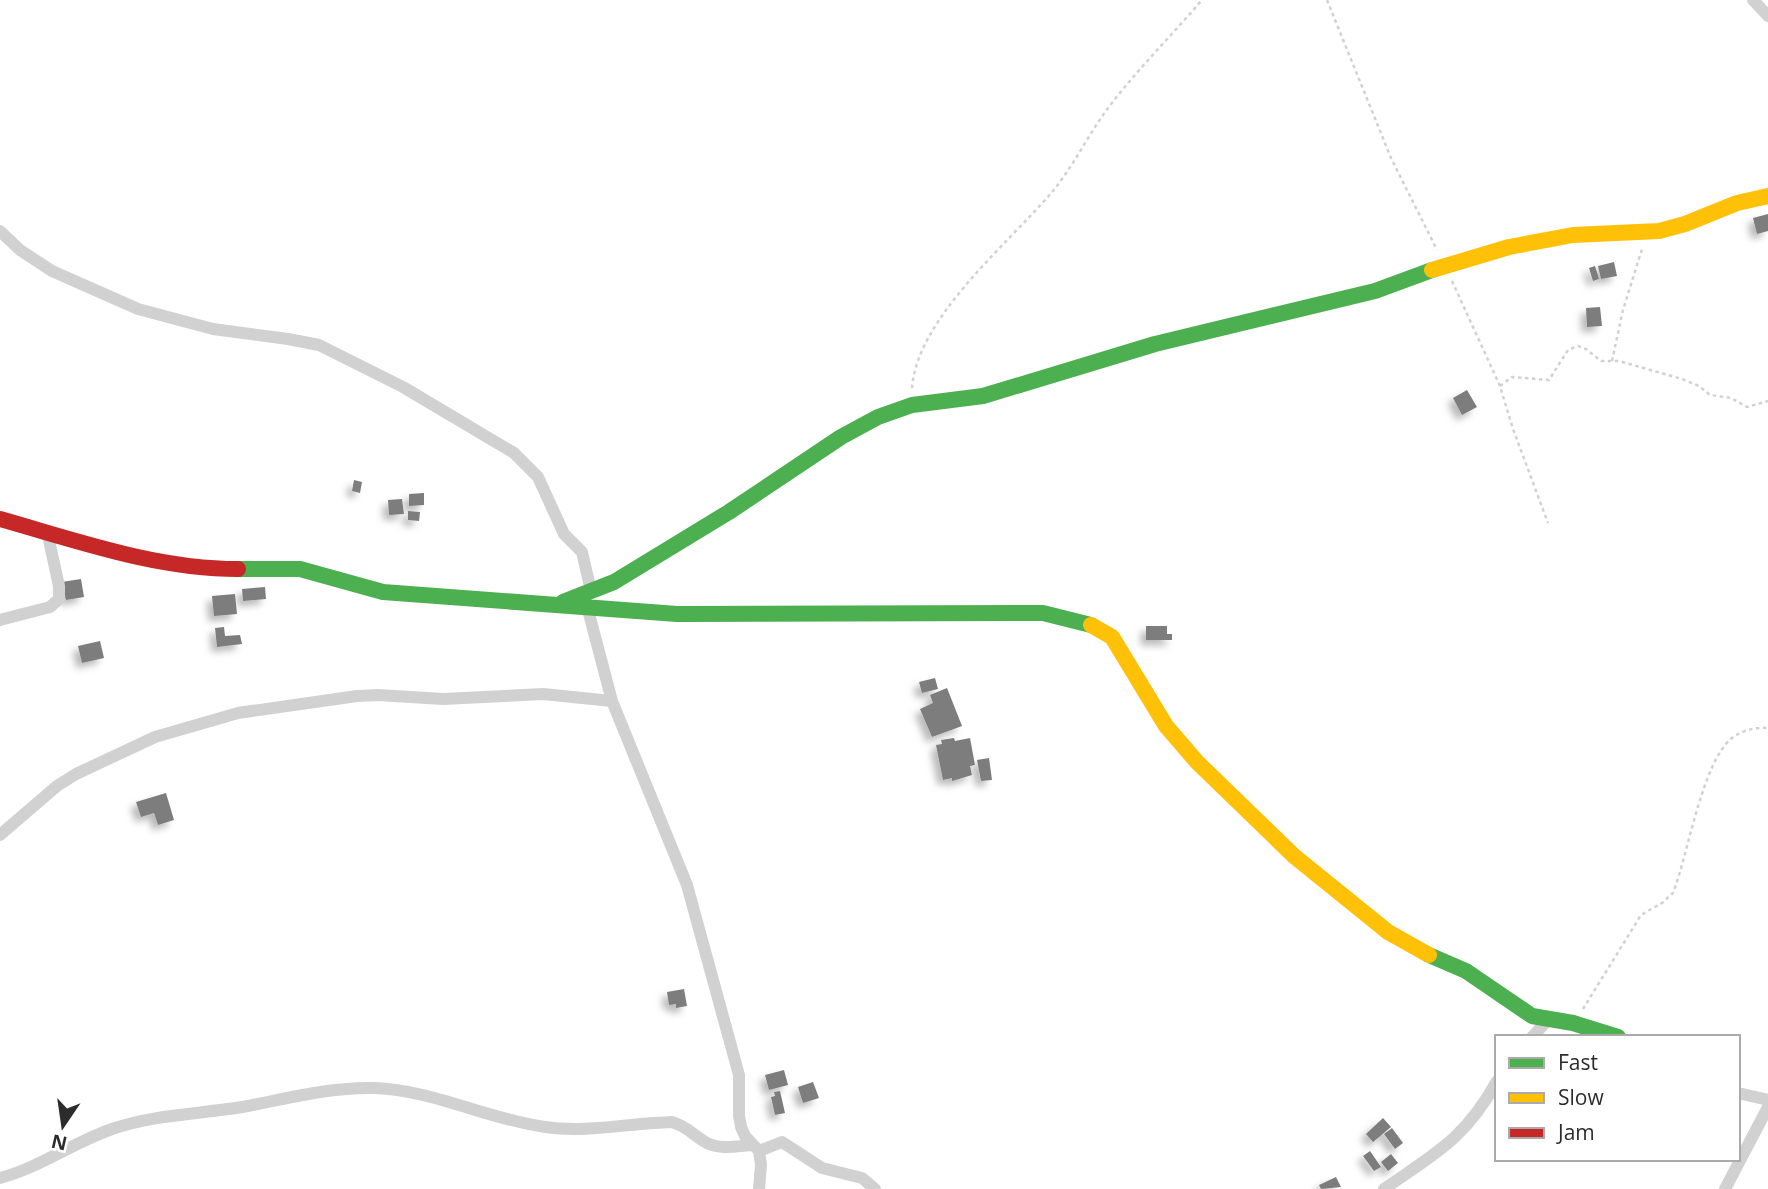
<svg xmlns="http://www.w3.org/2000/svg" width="1768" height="1189" font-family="'Open Sans',sans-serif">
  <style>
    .building { fill: #7d7d7d; filter: url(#shadow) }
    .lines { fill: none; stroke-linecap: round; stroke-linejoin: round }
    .path { stroke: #d1d1d1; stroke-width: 2.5; stroke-dasharray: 3.5 3.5; stroke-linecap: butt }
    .street { stroke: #d1d1d1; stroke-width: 12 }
    .fast { stroke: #4caf50; stroke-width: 16 }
    .slow { stroke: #ffc107; stroke-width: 16 }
    .jam { stroke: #c62828; stroke-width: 16 }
  </style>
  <defs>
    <filter id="shadow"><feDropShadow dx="-5.5" dy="5.5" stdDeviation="3.5" flood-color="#0004"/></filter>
  </defs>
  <rect width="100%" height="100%" fill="#fff"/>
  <path class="building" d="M1768,214V231L1757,234L1753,218Z
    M1614,262L1617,276L1601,279L1598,266Z
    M1595,266L1599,279L1593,281L1589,268Z
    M1600,307L1602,326L1587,327L1586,308Z
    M1467,390L1477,407L1462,415L1453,398Z
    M354,480L362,482L360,493L352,491Z
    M424,493V505L409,506V494Z
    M402,499L404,514L389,515L388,500Z
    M408,511L420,512L419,521L408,520Z
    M81,579L84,597L66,600L62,582Z
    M265,587L266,599L243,601L242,589Z
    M235,594L237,614L214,616L212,596Z
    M1146,626H1167V634H1172V640H1146Z
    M224,627L225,636L240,635L242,644L217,647L215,628Z
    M100,641L104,658L82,663L78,646Z
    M935,678L938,689L922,693L919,682Z
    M947,688L962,726L932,737L920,709L933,703L930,695Z
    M954,738L955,741L970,738L975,765L970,766L972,775L952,781V778L943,780L936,745L942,744L941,740Z
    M989,758L992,780L981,781L977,760Z
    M166,793L174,820L158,825L154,813L141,817L136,802Z
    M684,989L687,1006L676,1008V1004L669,1005L667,992Z
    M784,1070L788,1085L769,1090L765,1075Z
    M813,1082L819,1098L803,1103L798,1087Z
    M780,1091L785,1113L775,1115L771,1097L775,1096L774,1092Z
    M1383,1118L1391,1127L1373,1142L1366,1134Z
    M1392,1128L1403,1143L1395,1149L1384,1134Z
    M1370,1151L1381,1167L1374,1171L1363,1156Z
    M1391,1154L1398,1163L1388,1171L1381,1162Z
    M1336,1177L1341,1187L1321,1189L1319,1185Z"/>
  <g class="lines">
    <path class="path" d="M1327,0L1391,158L1437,250
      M1452,281L1500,386L1513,429L1548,523
      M1612,361L1623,310L1642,249
      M1500,386L1512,377L1549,380L1568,350L1578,346L1586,349L1601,361H1619L1682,379L1699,386L1710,395L1731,398L1747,407L1768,401
      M912,388C917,318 1008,244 1052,192C1073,167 1088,135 1108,108C1137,70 1171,36 1202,0
      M1583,1009L1641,915L1662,903L1673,893C1688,855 1702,762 1732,738C1743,730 1755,727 1768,728"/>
    <path class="street" d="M1753,0L1768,16
      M0,231L20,250L52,271L138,309L213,329L288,339L319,345L403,387L514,453L538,477L564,534L582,552L591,591
      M587,606L612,701L687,885L739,1075V1116L741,1127L745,1136L759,1151L761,1165L759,1189
      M0,620L50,607L59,599V586L47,531
      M0,835L57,786L76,774L155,737L238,713L357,696L378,695L443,699L543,694L612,701
      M1532,1037L1549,1019
      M1738,1093L1768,1100
      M759,1151L782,1142L822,1168L862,1178L875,1189
      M0,1178C41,1167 72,1143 112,1129C155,1114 203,1114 248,1106C290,1098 330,1087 374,1088C433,1090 487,1119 545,1127C587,1133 630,1123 672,1122C689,1127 692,1135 707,1143C720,1150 738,1146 753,1145
      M1384,1189C1436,1153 1465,1139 1497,1081
      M1725,1189L1768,1107"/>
    <path class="fast" d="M238,569H300L383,592L677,614L1043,613L1091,625
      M563,602L614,582L729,512L841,437L878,417L912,405L983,396L1155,344L1375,291L1432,270
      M1429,955L1466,971L1532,1016L1573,1023L1618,1037"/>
    <path class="slow" d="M1432,270L1509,247L1573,235L1659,231L1685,224L1737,203L1768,196
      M1091,625L1112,637L1166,726L1197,762L1294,856L1388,932L1429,955"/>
    <path class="jam" d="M0,519C78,541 156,569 238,569"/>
  </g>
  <rect x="1495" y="1035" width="245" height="126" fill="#ffffff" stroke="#ababab" stroke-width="2"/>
  <rect x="1509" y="1058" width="35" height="10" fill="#4caf50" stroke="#ababab" stroke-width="2"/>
  <text x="1558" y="1070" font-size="21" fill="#2c2c2c">Fast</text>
  <rect x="1509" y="1093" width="35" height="10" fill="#ffc107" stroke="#ababab" stroke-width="2"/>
  <text x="1558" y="1105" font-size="21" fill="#2c2c2c">Slow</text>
  <rect x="1509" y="1128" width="35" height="10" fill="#c62828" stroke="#ababab" stroke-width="2"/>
  <text x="1558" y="1140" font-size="21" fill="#2c2c2c">Jam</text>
  <g transform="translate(63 1126) rotate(193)" stroke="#ffffff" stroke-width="5" paint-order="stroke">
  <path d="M0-5L12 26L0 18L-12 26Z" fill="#2c2c2c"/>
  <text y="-10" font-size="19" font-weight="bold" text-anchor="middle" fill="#2c2c2c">N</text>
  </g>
</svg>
